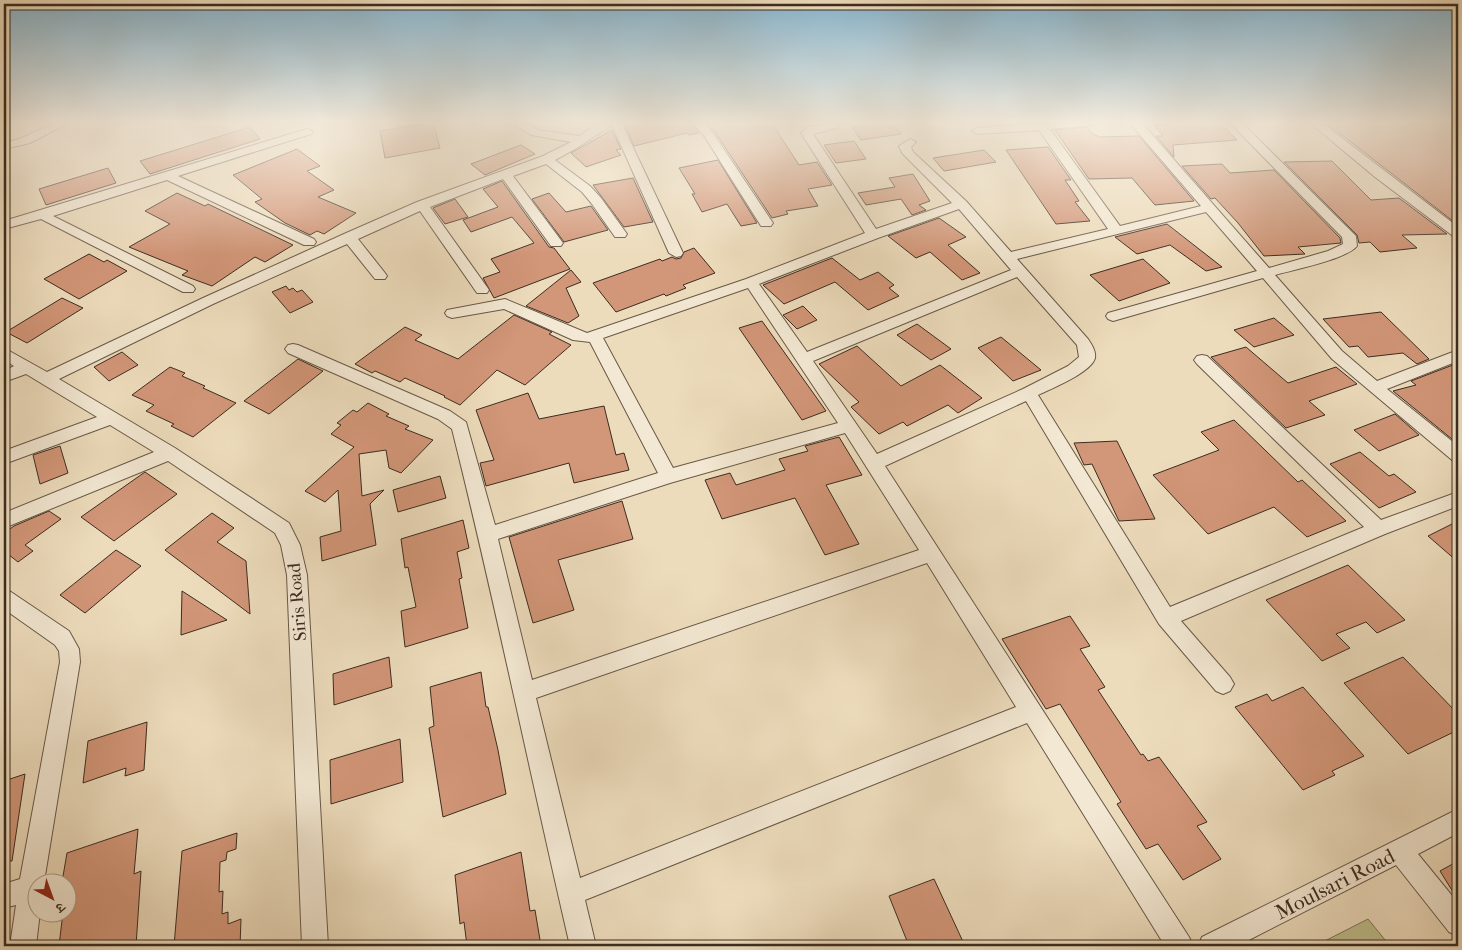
<svg xmlns="http://www.w3.org/2000/svg" width="1462" height="950" font-family="'IM FELL French Canon','Noto Serif Devanagari',serif">
  <style>
    .green { fill: #bfbe8c; stroke: #7d7556 }
    .building { fill: #d29678; stroke: #3b2c20 }
    .lines { fill: none; stroke-linecap: round; stroke-linejoin: round }
    .minor-casing { stroke: #685847; stroke-width: 2 }
    .minor { fill: #f3e8d3; fill-rule: evenodd }
    .labels { text-anchor: middle; stroke-width: 4; stroke-linejoin: round; paint-order: stroke }
    .street-label { font-size: 18px; fill: #3b2c20; stroke: #f3e8d3 }
    .near-street-label { font-size: 21px; fill: #3b2c20; stroke: #f3e8d3 }
  </style>
  <rect width="100%" height="100%" fill="#eddcbc"/>
  <filter id="stains"><feTurbulence type="fractalNoise" baseFrequency=".004" numOctaves="4"/><feColorMatrix values="0 0 0 0 .2 0 0 0 0 .09 0 0 0 0 .02 0 0 0 .5 -.17"/></filter>
  <radialGradient id="worn" r=".72"><stop offset=".6" stop-color="#630" stop-opacity="0"/><stop offset="1" stop-color="#630" stop-opacity=".3"/></radialGradient>
  <path class="green" d="M1368,919L1390,946H1315Z"/>
  <path class="building" d="M433,122L440,148L385,158L380,131Z
    M627,122H690L699,133L689,135L687,133L634,146L624,123Z
    M705,122H771L799,165L817,162L832,185L808,189L818,206L786,211L788,214L772,218L715,132Z
    M866,122H891L901,134L861,140L852,127L869,125Z
    M1189,122H1219L1237,140L1173,145L1174,157L1156,136H1163L1154,125L1190,123Z
    M1324,122H1458V225L1342,135Z
    M250,127L260,139L150,174L140,161Z
    M1088,127L1090,132L1099,137L1139,136L1194,201L1155,205L1132,178L1089,179L1055,130Z
    M612,130L621,149L616,150L621,155L586,167L571,153Z
    M854,141L866,159L836,163L824,145Z
    M521,145L535,154L485,175L471,164Z
    M1048,147L1071,180H1065L1079,201L1075,202L1090,221L1056,224L1006,150Z
    M297,149L320,166L307,171L334,190L318,197L356,213L324,234L317,231L310,235L285,223L255,202L262,199L233,175Z
    M984,150L996,162L944,171L933,158Z
    M718,160L757,223L741,226L727,204L702,212L692,194H695L679,168Z
    M1332,161L1371,200L1399,198L1447,234L1402,235L1417,248L1380,252L1370,242L1359,243L1357,235L1284,162Z
    M1222,164L1230,173L1274,170L1340,238L1341,243L1298,247L1305,254L1264,256L1238,223L1215,198L1211,199L1182,166Z
    M108,168L116,183L46,205L39,189Z
    M913,174L930,201L919,205L926,210L912,215L901,199L866,205L858,193L895,187L889,178Z
    M633,178L653,222L624,227L593,185Z
    M502,181L549,247L554,248L570,269L494,298L483,278L500,272L491,259L534,243L512,217L471,232L463,220L498,207L483,189Z
    M177,193L205,206L208,204L293,245L265,262L255,257L212,286L182,275L188,271L129,247L170,224L145,211Z
    M549,193L566,212L591,206L608,230L564,242L532,199Z
    M455,199L468,217L445,224L433,208Z
    M939,218L966,237L948,245L980,273L962,280L930,252L916,258L888,236Z
    M1167,224L1190,242L1222,267L1206,271L1170,245L1137,254L1115,237Z
    M694,248L715,273L683,285L686,288L666,296L664,294L616,312L593,283L660,259L662,261L672,257L676,259L681,258L684,252Z
    M89,254L104,262L107,260L127,271L79,299L44,279Z
    M832,258L860,280L878,272L894,285L889,288L899,296L868,310L835,282L784,304L763,285Z
    M1143,259L1170,283L1119,301L1090,275Z
    M571,270L581,282L566,288L579,316L568,323L526,306Z
    M286,286L289,290L293,288L297,292L302,290L313,302L290,313L272,292Z
    M62,298L83,308L27,343L6,332Z
    M803,306L817,320L797,329L783,315Z
    M1381,312L1429,359L1417,364L1403,353L1368,357L1358,346L1349,347L1323,319Z
    M514,315L552,332L549,334L571,345L525,385L497,370L460,405L444,397L445,396L405,378L400,382L375,371L372,373L355,364L405,327L422,335L415,340L458,359Z
    M1274,318L1294,335L1254,347L1234,330Z
    M762,321L826,411L802,420L739,328Z
    M917,324L951,349L931,360L897,335Z
    M1001,337L1041,370L1013,381L978,348Z
    M857,346L901,386L940,365L982,398L958,413L948,405L907,426L903,422L879,434L851,407L859,402L819,364Z
    M1246,347L1288,383L1336,367L1357,384L1309,401L1325,415L1286,428L1211,357Z
    M122,352L138,365L109,381L94,367Z
    M298,359L323,371L269,414L244,401Z
    M1458,363V444L1393,391L1416,385L1411,381Z
    M170,367L185,373L182,376L205,386L203,388L236,403L193,437L171,426L174,424L146,411L154,405L132,395Z
    M528,393L539,419L604,406L616,455L624,453L629,470L574,483L569,463L486,486L480,463L494,460L476,410Z
    M368,403L389,414L386,416L409,426L405,429L433,440L401,473L389,468L386,450L359,454L362,496L384,490L370,504L376,545L322,561L320,537L341,531L338,490L325,502L305,491L354,447L331,434L341,425L337,423L353,410L357,412Z
    M1395,414L1419,435L1379,451L1354,430Z
    M1234,420L1298,482L1302,480L1346,521L1307,537L1274,507L1208,534L1153,475L1219,450L1201,432Z
    M839,437L862,475L826,485L859,544L825,555L795,498L722,519L705,480L730,473L736,485L785,470L779,459L808,451L805,446Z
    M1117,441L1155,519L1119,521L1092,464L1084,465L1074,443Z
    M60,446L68,473L40,484L33,455Z
    M1360,452L1389,476L1394,474L1416,492L1379,508L1330,464Z
    M145,472L177,494L114,541L81,517Z
    M440,476L446,498L398,512L393,490Z
    M622,501L633,539L558,560L574,610L533,623L509,537Z
    M49,511L61,519L25,545L33,551L18,562L4,551V533L14,526Z
    M212,513L234,528L217,542L246,561L250,614L165,550Z
    M463,520L469,548L457,552L462,578L459,579L468,628L405,647L401,611L416,607L408,567L405,568L401,539Z
    M1458,521V562L1428,536Z
    M116,550L141,566L85,613L60,595Z
    M1348,565L1405,620L1377,633L1366,622L1336,634L1350,648L1322,661L1266,600Z
    M182,591L227,620L181,635Z
    M1070,616L1090,646L1080,649L1105,687L1098,690L1141,755L1143,754L1148,761L1159,757L1207,822L1197,826L1221,859L1183,880L1158,844L1146,849L1117,804L1121,802L1060,704L1046,709L1002,639Z
    M389,657L392,687L334,705L333,674Z
    M1403,657L1458,714V730L1408,754L1344,683Z
    M481,672L486,707H488L498,750L506,794L443,817L429,728L434,726L430,687Z
    M1303,687L1364,756L1332,771L1335,775L1303,790L1235,707L1267,694L1272,701Z
    M147,722L144,770L125,776L126,768L83,783L88,741Z
    M400,739L403,782L331,804L330,760Z
    M25,774L12,861H4V781Z
    M138,829L134,874L141,871L136,946H59L63,912H68V882H62L67,853Z
    M237,833L236,849L227,852L226,860L220,862L219,892L223,891L222,914L228,912V924L241,919L240,946H174L182,851Z
    M521,852L530,911L535,910L541,946H467L464,922L460,924L455,875Z
    M1458,861V900L1440,871Z
    M934,879L965,946H909L889,896Z"/>
  <g class="lines">
    <g class="minor-casing">
      <path id="minor" d="M56,122H70L30,143L4,149V143L22,138Z
        M510,122H523L538,130L579,136L601,122H621L683,253L681,256L676,257L669,253L612,125L575,149L555,160L590,186L601,198L627,234L625,237H615L592,204L582,192L546,164L513,176L563,243L561,246H551L503,179L430,207L487,287L489,290L487,293H477L420,211L358,239L385,273L387,276L385,279H375L347,244L213,304L59,379L175,448L289,523L300,545L307,575L328,946H302L287,575L281,545L275,533L168,461L4,528V513L154,452L110,425L4,464V451L97,417L26,374L4,382V371L14,366L4,360V348L47,372L203,298L344,234L417,202L543,156L571,142L531,135Z
        M692,122H703L713,133L773,223L771,226H761L705,137Z
        M1055,122H1099L1093,125L1050,129L1120,226L1201,206L1129,122H1141L1269,268L1328,251L1343,244L1342,237L1229,122H1241L1356,236L1357,246C1347,259 1293,270 1275,275L1342,351L1377,381L1458,350V361L1387,389L1458,446V462L1452,460L1332,359L1263,278L1113,321L1108,319L1106,316L1108,313L1257,271L1206,212L1017,259L1088,339C1092,345 1096,351 1095,358C1092,372 1051,389 1038,395L1170,607L1364,527L1197,364L1194,360L1197,356L1202,355L1207,356L1381,520L1458,492V506L1385,534L1181,621L1230,677L1234,684L1230,691L1223,694L1216,691L1159,624L1026,401L885,466L1189,937L1193,946H1165L1027,723L585,900L596,946H570C530,774 495,601 452,429L438,419L288,353L285,349L288,345L293,344L298,345L450,411L466,422L495,525L658,473L590,342L573,340L504,309L452,318L447,316L445,313L447,310L505,299L587,333L746,279L865,233L801,133L808,127L833,123L839,126L837,128L813,134L876,229L952,203L902,153L899,146L910,139L916,142L911,147L913,152L966,201L1011,252L1108,229L1039,130L978,134L972,131L978,128ZM959,209L1011,270L807,352L759,284L878,238ZM1017,277L1077,345L1079,357L1068,366L1023,389L877,454L813,361ZM748,288L838,423L673,468L603,338ZM845,433L919,550L532,680L498,539L670,483ZM927,563L1016,707L580,878L536,698Z
        M1309,122H1321L1458,227V237L1453,236L1375,177Z
        M307,129L313,132L311,134L178,176L314,239L316,242L314,245H304L167,180L53,216L193,286L195,289L193,292H183L41,219L4,229V221Z
        M4,589L11,592L69,631L79,649L80,662L44,882H38V912H40L36,946H10L16,905L4,908V884L20,879L60,662L59,651L55,645L4,609Z
        M1458,809V833L1418,854L1458,903V936L1449,932L1396,865L1237,946H1198L1202,937Z"/>
    </g>
    <use href="#minor" class="minor"/>
  </g>
  <linearGradient id="sky" x2="0" y2="1"><stop stop-color="#89b7d0"/><stop offset="0.48" stop-color="#f7efe1"/><stop offset="1" stop-color="#f7efe1" stop-opacity="0"/></linearGradient>
  <rect width="1462" height="255" fill="url(#sky)"/>
  <g class="labels">
    <g class="street-label">
      <text transform="translate(297 602) rotate(-95)" y="6">Siris Road</text>
    </g>
    <g class="near-street-label">
      <text transform="translate(1335 884) rotate(-27)" y="7">Moulsari Road</text>
    </g>
  </g>
  <rect width="1462" height="950" fill="none" stroke="#eddcbc" stroke-width="20"/>
  <rect x="5" y="5" width="1452" height="940" fill="none" stroke="#3b2c20" stroke-width="2.5"/>
  <rect x="10" y="10" width="1442" height="930" fill="none" stroke="#3b2c20"/>
  <g transform="translate(52 898) rotate(139)"><circle r="24" fill="#f3e8d3" stroke="#a99d8b"/>
  <path d="M0-4L9 19L0 12L-9 19Z" fill="#8f2418"/>
  <text y="-8" font-size="14" font-weight="bold" text-anchor="middle" fill="#3b2c20">उ</text>
  </g>
  <rect width="100%" height="100%" filter="url(#stains)"/>
  <rect width="100%" height="100%" fill="url(#worn)"/>
</svg>
